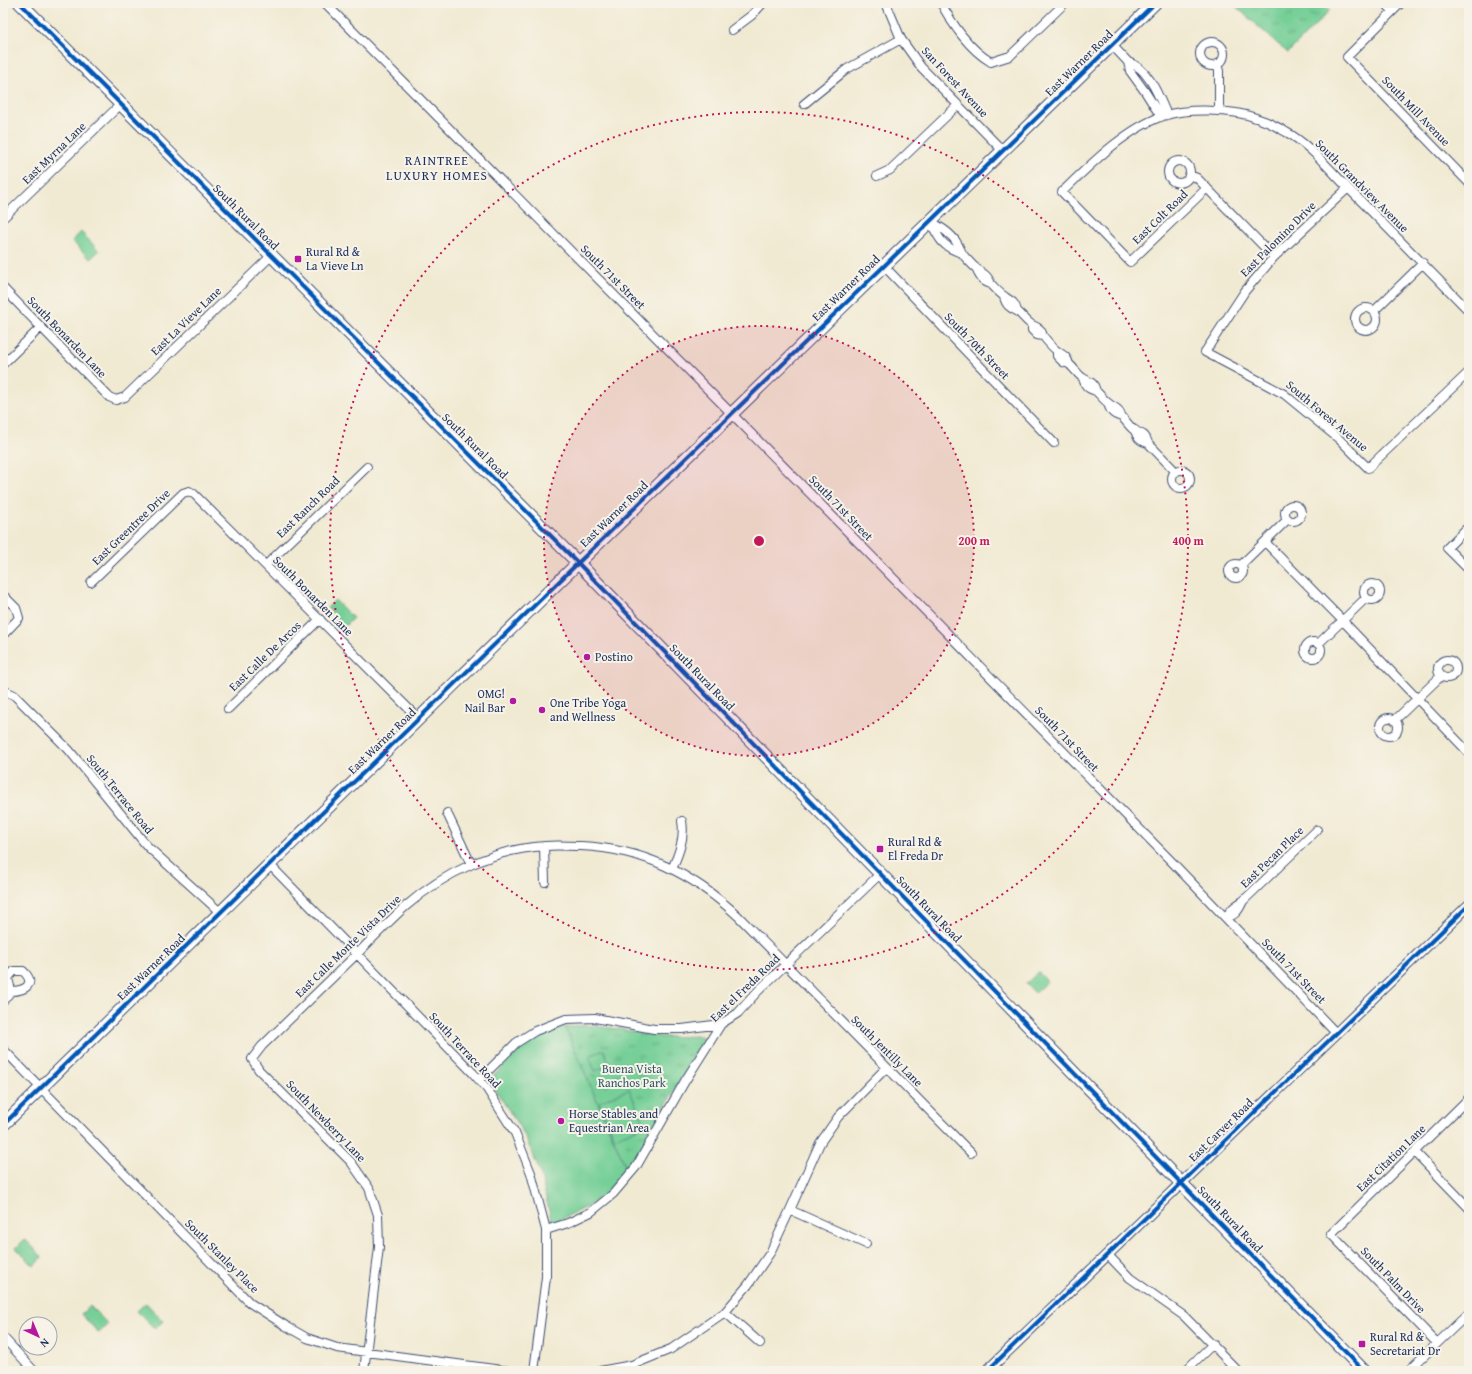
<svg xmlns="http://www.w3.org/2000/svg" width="1472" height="1374" font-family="'Gentium Book Plus',serif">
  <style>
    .grass { fill: url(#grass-tufts); stroke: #487f7a }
    .pitch { fill: #75cf96; stroke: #487f7a }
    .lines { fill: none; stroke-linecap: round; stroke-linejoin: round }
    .minor-casing { stroke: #3b4b70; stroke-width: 10 }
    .tertiary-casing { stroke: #3b4b70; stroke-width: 12 }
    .secondary-casing { stroke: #3b4b70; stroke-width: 14 }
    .minor { stroke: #fff; stroke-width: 8 }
    .tertiary { stroke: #fff; stroke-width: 10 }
    .secondary { stroke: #fff; stroke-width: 12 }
    .cycleway-casing { stroke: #f7f3e8; stroke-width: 6 }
    .cycleway { stroke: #0057b8; stroke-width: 4 }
    .ring { fill: none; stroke: #c2185b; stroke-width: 2; stroke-dasharray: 2 4 }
    .poi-dot { fill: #b5179e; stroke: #f7f3e8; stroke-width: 1.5 }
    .labels { text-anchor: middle; stroke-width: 4; stroke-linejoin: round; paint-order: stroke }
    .street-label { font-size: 12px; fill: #1b2f5e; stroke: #f7f3e8 }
    .poi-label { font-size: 12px; fill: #1b2f5e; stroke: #f7f3e8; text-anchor: start }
    .park-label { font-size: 12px; fill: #32576c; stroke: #f7f3e8 }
    .neighbourhood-label { font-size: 13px; letter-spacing: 1px; fill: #1b2f5e; stroke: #f7f3e8 }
    .centre { fill: #c2185b; stroke: #f7f3e8; stroke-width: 2 }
    .ring-label { font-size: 12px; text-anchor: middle; font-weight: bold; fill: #c2185b; stroke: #f7f3e8; stroke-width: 4; stroke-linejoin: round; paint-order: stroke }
  </style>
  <defs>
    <pattern id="grass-tufts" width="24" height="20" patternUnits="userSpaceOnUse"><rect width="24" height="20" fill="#75cf96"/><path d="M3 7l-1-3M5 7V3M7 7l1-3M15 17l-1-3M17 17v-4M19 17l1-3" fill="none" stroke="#5fa87e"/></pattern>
  </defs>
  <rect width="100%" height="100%" fill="#f7f3e8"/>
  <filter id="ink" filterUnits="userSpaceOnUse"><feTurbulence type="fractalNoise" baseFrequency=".025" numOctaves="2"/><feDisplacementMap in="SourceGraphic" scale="8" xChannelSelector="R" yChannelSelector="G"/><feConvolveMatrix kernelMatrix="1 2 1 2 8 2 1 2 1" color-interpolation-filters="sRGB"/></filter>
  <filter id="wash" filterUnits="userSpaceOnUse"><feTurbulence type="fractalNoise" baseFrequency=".012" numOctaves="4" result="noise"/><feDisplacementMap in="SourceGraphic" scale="16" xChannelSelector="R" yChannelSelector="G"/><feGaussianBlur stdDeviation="0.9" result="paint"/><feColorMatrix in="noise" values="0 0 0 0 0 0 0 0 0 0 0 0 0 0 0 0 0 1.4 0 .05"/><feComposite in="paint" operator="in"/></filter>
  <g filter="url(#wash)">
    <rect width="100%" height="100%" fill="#f1ead3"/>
    <path class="grass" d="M1232,3H1322L1330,10L1288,53Z
      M585,1025L620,1029L661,1037L701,1036L703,1040C677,1083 655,1128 627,1170L565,1027Z"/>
    <path class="pitch" d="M81,232L99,251L90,259L72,241Z
      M335,600L353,618L345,626L327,608Z
      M1038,972L1047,981L1035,993L1026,984Z
      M565,1027L627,1170L606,1193L588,1206L555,1222L551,1219L540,1172L524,1134L491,1083V1078L529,1042L544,1034Z
      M604,1050L610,1065L595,1071L589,1056Z
      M629,1089L645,1125L615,1138L599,1102Z
      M25,1239L42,1257L34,1266L16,1248Z
      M146,1303L163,1321L155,1329L137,1311Z
      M90,1306L108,1324L99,1333L81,1314Z"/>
  </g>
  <g filter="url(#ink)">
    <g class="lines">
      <g class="minor-casing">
        <path id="minor" d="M325,3L732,414L1173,863L1336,1033
          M886,3L901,39L921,67L1003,151
          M941,3C952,24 970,50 991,62L1010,56L1065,3
          M1385,3L1393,11
          M1401,3L1347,57L1469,183
          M732,30L752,15L763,3
          M1200 54a12 12 0 1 1 24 0a12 12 0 1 1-24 0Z
          M1112,45L1128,62L1130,71L1146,93L1161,117
          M1128,62C1149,68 1159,97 1167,115
          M1217,64L1219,71V111
          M804,104L847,69L901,39
          M1168 172a11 11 0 1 1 22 0a11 11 0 1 1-22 0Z
          M1189,175L1197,178L1274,257
          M877,176L890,170L958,105
          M1207,188L1130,262L1062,192C1090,165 1127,128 1163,116C1186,108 1233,109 1256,118C1266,121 1276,126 1286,132C1308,143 1330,170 1348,188C1389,229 1429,270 1469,311
          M1348,188L1274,257L1245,291L1205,352L1284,394L1340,440L1368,468L1469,372
          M3,218L121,104
          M930,221C940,227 951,233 957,243C960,248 961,253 965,257C969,261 972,265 976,268C983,274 988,275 991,284C983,282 979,278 977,269
          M930,221C939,239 942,247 962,253
          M884,266L1054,443
          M991,284C995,288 999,293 1004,296C1011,302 1014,300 1017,311C1010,308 1006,305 1004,297
          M3,288L109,397L116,400L125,397L271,256
          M1355 319a11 11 0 1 1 22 0a11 11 0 1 1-22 0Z
          M1017,311C1022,315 1027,322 1032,325C1039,328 1041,329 1043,336L1037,335L1032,330V325
          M1374,311L1423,263
          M1043,336C1047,341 1052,347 1057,351C1063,355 1067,356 1069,364L1063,362L1057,356V351
          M3,364L41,327
          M1069,364C1074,368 1078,375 1083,378C1091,383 1093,381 1096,391C1088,389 1085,386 1083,378
          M1096,391C1100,395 1104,400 1108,403C1116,409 1118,407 1122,417C1114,415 1110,412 1108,403
          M1122,417C1126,421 1130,427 1134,430C1142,435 1145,433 1148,443C1140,441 1137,438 1135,430
          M1148,443L1176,472
          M1172 479a9 9 0 1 1 18 0a9 9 0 1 1-18 0Z
          M1285 513a8 8 0 1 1 16 0a8 8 0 1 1-16 0Z
          M1469,526L1447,548L1469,570
          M1265,542L1343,621L1469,753
          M1229 571a7 7 0 1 1 14 0a7 7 0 1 1-14 0Z
          M266,565L367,467
          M1241,565L1288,519
          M91,582L183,493L189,491L194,494L419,719
          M1364 592a8 8 0 1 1 16 0a8 8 0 1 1-16 0Z
          M3,595L16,608L19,618L3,635
          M1305 650a8 8 0 1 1 16 0a8 8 0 1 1-16 0Z
          M1318,644L1366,598
          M1438 669a9 9 0 1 1 18 0a9 9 0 1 1-18 0Z
          M3,690L14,695L69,750L147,846L221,913
          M228,709L320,619
          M1380 727a9 9 0 1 1 18 0a9 9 0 1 1-18 0Z
          M1395,720L1441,676
          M447,813L471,864
          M544,846L545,882
          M270,865L473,1073L487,1089L515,1133L531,1173L546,1230V1277L534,1371
          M672,869C679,853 685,838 682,821
          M1226,918C1230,909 1235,906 1243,901L1317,830
          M1226,918C1236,915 1239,910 1243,901
          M3,1001L11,991C25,991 37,984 23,971H14L8,978L11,991
          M3,1049L250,1303L286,1326L307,1338L337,1348L509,1371
          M479,1080L516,1043L535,1031L566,1019L595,1018L654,1029H682L721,1024
          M1415,1152L1469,1208
          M790,1210L866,1244
          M546,1230L568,1223L591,1212L613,1194L636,1167L685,1081L721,1024L738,1013L757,992L880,874
          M1108,1255L1130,1278L1184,1316L1238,1371
          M725,1312L760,1343
          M3,1337L34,1371
          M1437,1343L1331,1234L1469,1098
          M364,1371L379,1247L378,1215L369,1188L351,1162L259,1070L252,1059L262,1046C294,1015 326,984 358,953C374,937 389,921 406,906C444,873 494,849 545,846C557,845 569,846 581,846C644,849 693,874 738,916L971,1153
          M600,1371L632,1365L671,1349L725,1312L748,1285L770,1253L790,1210L820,1143L838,1117L886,1068
          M1185,1371L1213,1344
          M1408,1371L1469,1313"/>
      </g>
      <g class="tertiary-casing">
        <path id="tertiary" d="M987,1371L1469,905"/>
      </g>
      <g class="secondary-casing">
        <path id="secondary" d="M20,3L578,563L1364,1371
          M3,1125L578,563L1155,3"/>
      </g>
      <use href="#minor" class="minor"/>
      <use href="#tertiary" class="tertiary"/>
      <use href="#secondary" class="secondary"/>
      <g class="cycleway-casing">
        <path id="cycleway" d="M20,3L578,563L1364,1371
          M3,1125L578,563L1155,3
          M987,1371L1469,905"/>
      </g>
      <use href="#cycleway" class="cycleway"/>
    </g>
  </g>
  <circle cx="759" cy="541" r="215" fill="#c2185b" fill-opacity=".12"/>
  <g class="ring">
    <circle cx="759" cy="541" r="215"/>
    <circle cx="759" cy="541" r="429"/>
  </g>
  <g class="poi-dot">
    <rect x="294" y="255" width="8" height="8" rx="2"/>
    <circle cx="587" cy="657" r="4"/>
    <circle cx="513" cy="701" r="4"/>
    <circle cx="542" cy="710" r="4"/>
    <rect x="876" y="845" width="8" height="8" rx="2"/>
    <circle cx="561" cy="1121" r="4"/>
    <rect x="1358" y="1340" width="8" height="8" rx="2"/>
  </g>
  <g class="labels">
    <g class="street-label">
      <text transform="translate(1079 63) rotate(-44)" y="4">East Warner Road</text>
      <text transform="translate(955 82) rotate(47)" y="4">San Forest Avenue</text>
      <text transform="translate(1416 111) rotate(46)" y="4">South Mill Avenue</text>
      <text transform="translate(54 153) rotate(-44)" y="4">East Myrna Lane</text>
      <text transform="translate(1362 186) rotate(45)" y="4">South Grandview Avenue</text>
      <text transform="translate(246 217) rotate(45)" y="4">South Rural Road</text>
      <text transform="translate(1160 217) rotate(-44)" y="4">East Colt Road</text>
      <text transform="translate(1278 239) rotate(-45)" y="4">East Palomino Drive</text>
      <text transform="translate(613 277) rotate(45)" y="4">South 71st Street</text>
      <text transform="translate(846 288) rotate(-44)" y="4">East Warner Road</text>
      <text transform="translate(186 321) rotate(-44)" y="4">East La Vieve Lane</text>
      <text transform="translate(67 337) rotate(46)" y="4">South Bonarden Lane</text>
      <text transform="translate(977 346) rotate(46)" y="4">South 70th Street</text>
      <text transform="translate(1327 416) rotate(40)" y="4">South Forest Avenue</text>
      <text transform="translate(475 446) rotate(45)" y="4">South Rural Road</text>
      <text transform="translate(308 507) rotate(-44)" y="4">East Ranch Road</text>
      <text transform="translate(841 508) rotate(46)" y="4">South 71st Street</text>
      <text transform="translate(614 514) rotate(-44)" y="4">East Warner Road</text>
      <text transform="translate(131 527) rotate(-44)" y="4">East Greentree Drive</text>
      <text transform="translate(313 596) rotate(45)" y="4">South Bonarden Lane</text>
      <text transform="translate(265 656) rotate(-44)" y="4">East Calle De Arcos</text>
      <text transform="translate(702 677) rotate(46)" y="4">South Rural Road</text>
      <text transform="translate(1067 739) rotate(46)" y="4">South 71st Street</text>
      <text transform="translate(382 741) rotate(-44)" y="4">East Warner Road</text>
      <text transform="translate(120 794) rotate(51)" y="4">South Terrace Road</text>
      <text transform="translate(1272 857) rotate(-44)" y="4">East Pecan Place</text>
      <text transform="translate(929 909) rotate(46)" y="4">South Rural Road</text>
      <text transform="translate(348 946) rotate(-44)" y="4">East Calle Monte Vista Drive</text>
      <text transform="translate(151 967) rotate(-44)" y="4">East Warner Road</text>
      <text transform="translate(1294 971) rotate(46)" y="4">South 71st Street</text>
      <text transform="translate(745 988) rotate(-44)" y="4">East el Freda Road</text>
      <text transform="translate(465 1050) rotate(47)" y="4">South Terrace Road</text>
      <text transform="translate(887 1051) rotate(45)" y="4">South Jentilly Lane</text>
      <text transform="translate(326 1121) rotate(46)" y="4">South Newberry Lane</text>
      <text transform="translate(1221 1130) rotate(-44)" y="4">East Carver Road</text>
      <text transform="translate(1391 1158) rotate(-44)" y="4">East Citation Lane</text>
      <text transform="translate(1230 1219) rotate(46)" y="4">South Rural Road</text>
      <text transform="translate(222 1256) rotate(45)" y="4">South Stanley Place</text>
      <text transform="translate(1393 1280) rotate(46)" y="4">South Palm Drive</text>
    </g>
    <g class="poi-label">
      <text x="306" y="256">Rural Rd &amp;<tspan x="306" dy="14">La Vieve Ln</tspan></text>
      <text x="595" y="661">Postino</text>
      <text x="505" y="698" text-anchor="end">OMG!<tspan x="505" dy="14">Nail Bar</tspan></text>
      <text x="550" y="707">One Tribe Yoga<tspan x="550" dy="14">and Wellness</tspan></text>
      <text x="888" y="846">Rural Rd &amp;<tspan x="888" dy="14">El Freda Dr</tspan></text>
      <text x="569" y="1118">Horse Stables and<tspan x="569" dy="14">Equestrian Area</tspan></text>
      <text x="1370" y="1341">Rural Rd &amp;<tspan x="1370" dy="14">Secretariat Dr</tspan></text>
    </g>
    <g class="park-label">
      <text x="632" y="1073">Buena Vista<tspan x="632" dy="14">Ranchos Park</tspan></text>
    </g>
    <g class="neighbourhood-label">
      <text x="437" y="165">RAINTREE<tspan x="437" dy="15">LUXURY HOMES</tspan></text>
    </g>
  </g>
  <circle cx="759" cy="541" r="6" class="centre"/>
  <g class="ring-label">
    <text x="974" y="545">200 m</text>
    <text x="1188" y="545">400 m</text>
  </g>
  <rect width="1472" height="1374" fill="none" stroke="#f7f3e8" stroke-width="16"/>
  <g transform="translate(38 1336) rotate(136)"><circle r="19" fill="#f7f3e8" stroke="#9fa5b1"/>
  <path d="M0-3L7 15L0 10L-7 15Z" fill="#b5179e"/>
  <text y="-6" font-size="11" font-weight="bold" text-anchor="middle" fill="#1b2f5e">N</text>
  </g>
</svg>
